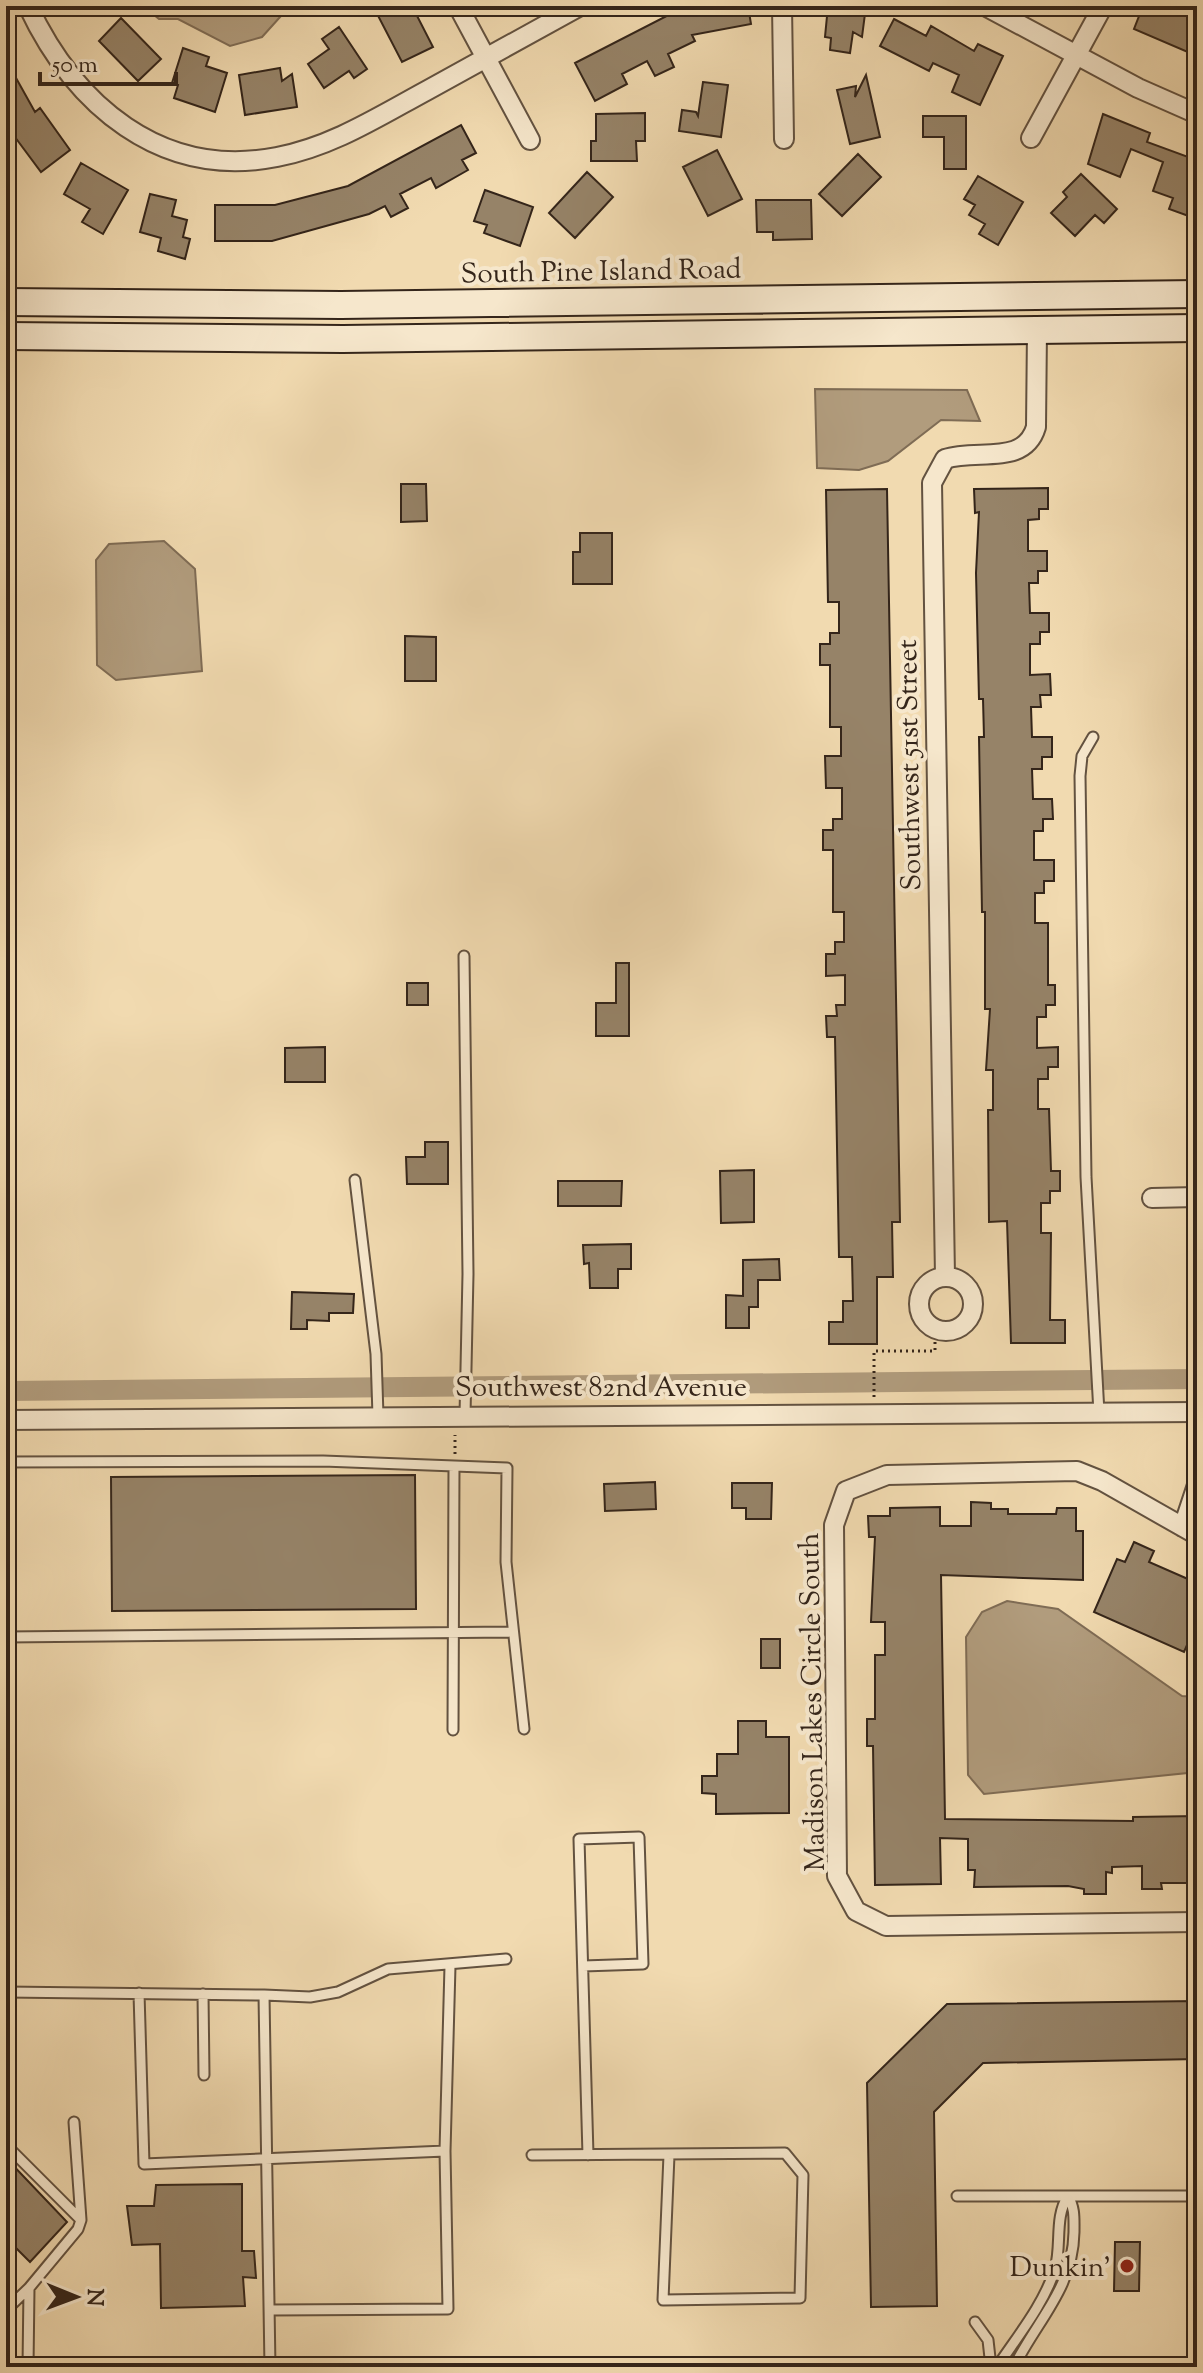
<svg xmlns="http://www.w3.org/2000/svg" width="1203" height="2373" font-family="'Sorts Mill Goudy',serif">
  <style>
    .water { fill: #b19c7d; stroke: #7f6c55; stroke-width: 2 }
    .lines { fill: none; stroke-linecap: round; stroke-linejoin: round }
    .canal { stroke: #b19c7d; stroke-width: 20 }
    .building { fill: #968368; stroke: #34251a; stroke-width: 2 }
    .lane-casing { stroke: #635240; stroke-width: 13 }
    .street-casing { stroke: #635240; stroke-width: 22 }
    .secondary-casing { stroke: #34251a; stroke-width: 30 }
    .path { stroke: #34251a; stroke-width: 3; stroke-dasharray: 2 4; stroke-linecap: butt }
    .lane { stroke: #f6e7cc; stroke-width: 9 }
    .street { stroke: #f6e7cc; stroke-width: 18 }
    .secondary { stroke: #f6e7cc; stroke-width: 26 }
    .poi-dot { fill: #8f2418; stroke: #f6e7cc; stroke-width: 3 }
    .labels { text-anchor: middle; stroke-width: 8; stroke-linejoin: round; paint-order: stroke }
    .street-label { font-size: 28px; fill: #34251a; stroke: #f6e7cc }
    .poi-label { font-size: 28px; fill: #34251a; stroke: #f6e7cc; text-anchor: end }
  </style>
  <rect width="100%" height="100%" fill="#f1dab0"/>
  <filter id="stains"><feTurbulence type="fractalNoise" baseFrequency=".0025" numOctaves="4"/><feColorMatrix values="0 0 0 0 .2 0 0 0 0 .09 0 0 0 0 .02 0 0 0 .5 -.17"/></filter>
  <radialGradient id="worn" r=".72"><stop offset=".6" stop-color="#630" stop-opacity="0"/><stop offset="1" stop-color="#630" stop-opacity=".3"/></radialGradient>
  <path class="water" d="M143,6H290L262,37L230,46L178,19H159Z
    M815,389L967,390L980,421L941,420L888,461L859,470L817,468Z
    M164,541L195,569L202,671L116,680L97,665L96,560L109,544Z
    M1007,1601L1058,1609L1182,1696L1197,1697V1772L984,1794L968,1775L966,1637L982,1612Z"/>
  <g class="lines">
    <path class="canal" d="M6,1391L1197,1379"/>
  </g>
  <path class="building" d="M373,6H412L433,47L402,62Z
    M686,6H748L751,24L692,35L695,41L668,54L674,67L655,76L647,61L622,74L627,84L595,101L575,63Z
    M828,6H866L862,37L853,32L850,53L830,50L831,38L825,37Z
    M1143,6H1170L1197,17V56L1134,29Z
    M121,18L161,59L138,81L99,41Z
    M894,19L926,36L931,26L974,51L978,44L1003,56L980,105L952,92L959,75L933,63L929,71L880,46Z
    M339,27L367,69L354,78L349,71L324,88L308,64L329,49L322,39Z
    M183,48L209,57L206,66L227,73L215,112L174,98L178,85L172,83Z
    M6,60L35,112L40,108L70,150L41,172L6,125Z
    M280,68L282,81L292,74L297,107L245,115L239,75Z
    M866,75L880,137L850,144L837,90L856,86L855,97Z
    M703,82L728,85L721,137L679,131L682,110L696,112L698,116Z
    M645,113V141H636L637,161H591V141H596V114Z
    M1103,114L1150,133L1147,142L1191,158L1189,163L1197,166V219L1169,209L1173,198L1153,191L1163,162L1131,149L1120,177L1088,164Z
    M923,116H966V169H944V137H923Z
    M461,125L476,153L462,160L468,170L436,188L431,178L400,194L408,208L391,217L385,206L369,214L272,241H215V205H275L348,186Z
    M717,150L742,199L708,216L683,167Z
    M858,154L881,177L842,216L819,194Z
    M81,163L128,190L103,234L82,222L90,209L64,194Z
    M587,172L613,197L575,238L549,213Z
    M1081,174L1117,209L1104,223L1095,215L1075,236L1051,213L1067,197L1063,192Z
    M978,176L1023,202L998,245L979,234L985,224L969,215L975,205L964,199Z
    M485,190L533,207L520,246L484,233L487,225L474,221Z
    M150,194L176,200L172,216L187,220L183,237L190,239L185,259L158,251L161,238L140,232Z
    M756,200H811L812,239L773,240V232H757Z
    M401,484H426L427,521L401,522Z
    M1048,488V509H1039V519L1028,520V551H1047V571H1038V583H1029L1030,613H1049V632H1040V644H1030V675L1050,674L1051,695H1040L1041,707H1031L1032,737H1052V757H1042V769H1032L1033,799H1052L1053,819H1043V831H1034V860H1054V881H1044V893H1035V923H1048V985H1055V1005H1046V1017H1037V1048L1058,1047V1067H1048V1079H1038V1109H1049L1051,1171H1060V1191H1050V1203H1041V1233H1051L1050,1320H1065V1343H1011L1007,1221L989,1222L988,1110H993V1070H986L990,1009H985V912H982L979,737H984L983,699H979L976,573L979,512L975,513L974,489Z
    M887,489L900,1222H892L893,1277H877V1344H829V1322H843V1301H853L852,1257H839L835,1037H827L826,1016H837L836,1005H845V975L826,976V954H835V942H844V912H833V850H823V830H833V819H842V788H826L825,756H841V727H830V665H820V644H830V633H839V602H828L826,490Z
    M580,533H612V584H573V552H580Z
    M405,636L436,637V681H405Z
    M616,963H629V1036H596V1003H616Z
    M407,983H428V1005H407Z
    M325,1047V1082H285V1048Z
    M425,1142H448V1184H407L406,1157H425Z
    M754,1170V1222L721,1223L720,1171Z
    M558,1181H622L621,1206H558Z
    M631,1244V1269H618V1288H590L589,1263L584,1264L583,1245Z
    M779,1259L780,1280H758V1307H749V1328H726V1295L743,1296V1260Z
    M292,1292L354,1294L353,1313H329V1321L307,1320V1329H291Z
    M415,1475L416,1609L112,1611L111,1477Z
    M655,1482L656,1509L605,1511L604,1484Z
    M732,1483H772L771,1519H746V1508H732Z
    M971,1502L991,1503V1509H1008V1514H1056L1057,1508H1076V1531H1083V1580L941,1575L945,1819L1133,1821V1817L1197,1816V1883H1161L1162,1889H1142V1866L1112,1867V1873L1106,1872V1894H1084V1889L1068,1886L974,1887L975,1870H968V1839L940,1838L941,1884L875,1885L873,1746H867V1719H875V1655H885V1622H871L875,1537H869L868,1516H890V1508L940,1507V1526H971Z
    M1134,1542L1154,1551L1149,1562L1197,1583V1622L1184,1652L1094,1612L1117,1559L1125,1562Z
    M761,1639H780V1668H761Z
    M738,1721H766V1737H789V1813L716,1814V1794L702,1793V1776H717V1754H738Z
    M1197,2001V2059L983,2063L934,2112L937,2306L871,2307L867,2083L947,2004Z
    M6,2158L67,2222L30,2262L6,2238Z
    M242,2184V2251H254L256,2278L243,2277L245,2306L161,2308L160,2244L132,2245L127,2206H154L156,2185Z
    M1115,2242H1140L1139,2291H1114Z"/>
  <g class="lines">
    <g class="lane-casing">
      <path id="lane" d="M1093,737L1082,756L1080,776L1086,1177L1099,1413
        M464,956L468,1274L465,1415
        M355,1180L376,1354L378,1416
        M6,1462L323,1461L507,1468L506,1562L524,1729
        M6,1637L511,1632
        M453,1730L454,1466
        M583,1966L643,1964L639,1837L579,1839L588,2155
        M6,1992L264,1995L270,2367
        M139,1993L144,2164L445,2151
        M203,1994L204,2075
        M264,1995L310,1997L338,1992L388,1969L506,1959
        M6,2145L81,2220
        M532,2155L785,2153L803,2175L800,2298L663,2300L669,2155
        M957,2196H1197
        M6,2310L29,2288
        M271,2310L448,2309L445,2151L450,1966
        M975,2322L988,2340L991,2367
        M28,2367L29,2288L78,2229L81,2220L74,2122
        M997,2367C1017,2337 1044,2304 1055,2269C1062,2245 1054,2217 1068,2196C1075,2208 1074,2218 1074,2232C1073,2289 1037,2320 1014,2367"/>
    </g>
    <g class="street-casing">
      <path id="street" d="M28,6C74,104 160,180 277,157C331,147 378,117 426,91C477,63 529,34 580,6
        M458,6L530,140
        M782,6L784,139
        M985,6L1138,88L1197,114
        M1031,138L1103,6
        M1152,1198L1197,1197
        M945,1276L932,483L945,459C977,448 1024,467 1036,427L1037,330
        M919 1304a27 27 0 1 1 54 0a27 27 0 1 1-54 0Z
        M6,1420L1197,1412
        M1183,1527L1197,1485
        M1197,1535L1102,1481L1077,1471L887,1475L846,1491L834,1525L837,1876L856,1911L886,1926L1197,1922"/>
    </g>
    <g class="secondary-casing">
      <path id="secondary" d="M6,302L341,305L1197,294
        M6,336L343,339L1197,328"/>
    </g>
    <path class="path" d="M874,1397V1351H935V1341
      M455,1454V1435"/>
    <use href="#lane" class="lane"/>
    <use href="#street" class="street"/>
    <use href="#secondary" class="secondary"/>
  </g>
  <circle class="poi-dot" cx="1127" cy="2266" r="8"/>
  <g class="labels">
    <g class="street-label">
      <text transform="translate(601 270) rotate(-1)" y="10">South Pine Island Road</text>
      <text transform="translate(908 765) rotate(-91)" y="10">Southwest 51st Street</text>
      <text x="601" y="1396">Southwest 82nd Avenue</text>
      <text transform="translate(811 1702) rotate(-91)" y="10">Madison Lakes Circle South</text>
    </g>
    <g class="poi-label">
      <text x="1111" y="2276">Dunkin'</text>
    </g>
  </g>
  <rect width="1203" height="2373" fill="none" stroke="#f1dab0" stroke-width="32"/>
  <rect x="8" y="8" width="1187" height="2357" fill="none" stroke="#34251a" stroke-width="4"/>
  <rect x="16" y="16" width="1171" height="2341" fill="none" stroke="#34251a" stroke-width="2"/>
  <g transform="translate(76 2297) rotate(91)" stroke="#f6e7cc" stroke-width="6" paint-order="stroke">
  <path d="M0-6L14 30L0 20L-14 30Z" fill="#34251a"/>
  <text y="-12" font-size="22" font-weight="bold" text-anchor="middle" fill="#34251a">N</text>
  </g>
  <path d="M40 72v12h136v-12" fill="none" stroke="#34251a" stroke-width="4"/>
  <text x="52" y="72" font-size="24" fill="#34251a" stroke="#f6e7cc" stroke-width="6" paint-order="stroke">50 m</text>
  <rect width="100%" height="100%" filter="url(#stains)"/>
  <rect width="100%" height="100%" fill="url(#worn)"/>
</svg>
